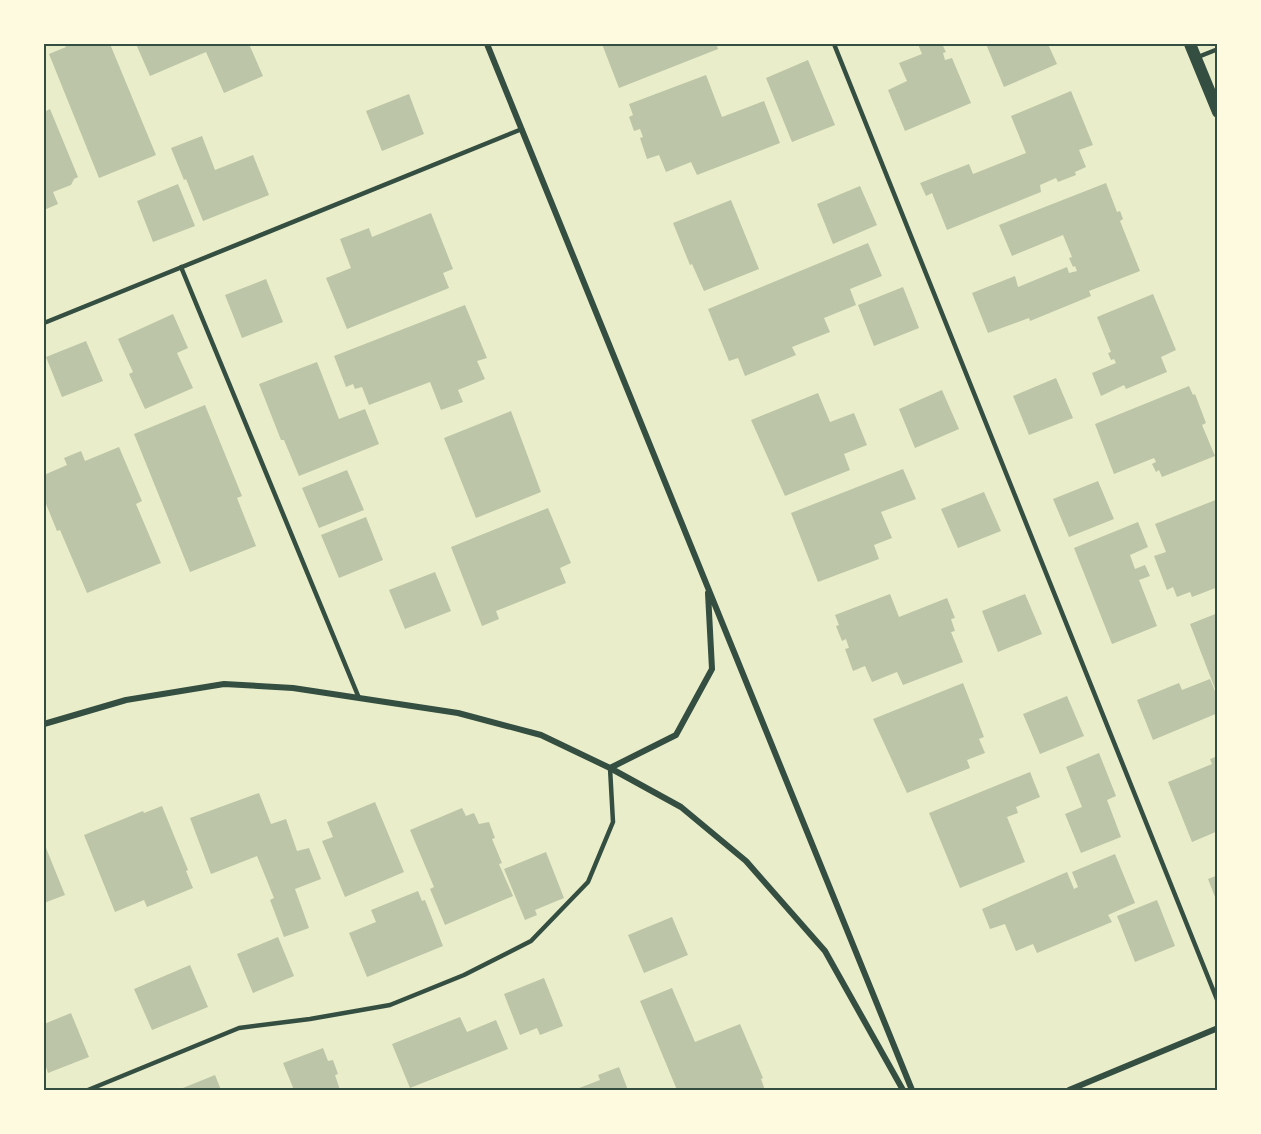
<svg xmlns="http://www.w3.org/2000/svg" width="1261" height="1134" font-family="Literata,serif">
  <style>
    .building { fill: #bcc5a7 }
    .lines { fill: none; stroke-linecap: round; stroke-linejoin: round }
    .service { stroke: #344e41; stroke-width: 4.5 }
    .minor { stroke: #344e41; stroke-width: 6 }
    .secondary { stroke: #344e41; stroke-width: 12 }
    .neatline { fill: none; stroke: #344e41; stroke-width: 2 }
  </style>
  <rect width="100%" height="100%" fill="#e9edc9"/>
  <path class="building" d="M64,44H110L156,155L99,178L49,54L66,47Z
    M136,44H249L263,76L224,93L206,52L150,76Z
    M602,44H724L717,46L718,49L619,88Z
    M918,44H948L943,46L946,52L943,53L945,60L952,58L971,103L905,131L888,90L907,81L899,63L922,54Z
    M986,44H1048L1057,64L1004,87Z
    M808,60L835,125L792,142L766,78Z
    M706,75L722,117L764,101L780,143L697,175L691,162L666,172L659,155L647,159L640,138L643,137L640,129L634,131L629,117L633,115L629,104Z
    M1071,91L1093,145L1079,150L1086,167L1075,172L1076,175L1058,182L1056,178L1040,185L1041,192L947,230L932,193L926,196L920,183L969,164L973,174L1026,153L1011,116Z
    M409,94L424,134L382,151L366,111Z
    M50,109L78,177L74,179L71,185L53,192L58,204L44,210V112Z
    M202,136L215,170L253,155L269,195L203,221L186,179L184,180L171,148Z
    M1106,183L1117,212L1120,211L1123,219L1120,221L1140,271L1089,291L1091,296L1030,321L1029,318L988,333L972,293L1015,276L1018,287L1067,267L1069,273L1077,271L1075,266L1073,267L1069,258L1072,257L1063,235L1012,256L999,225Z
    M178,184L195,226L153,242L137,201Z
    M860,186L877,225L833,244L817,204Z
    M731,200L759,269L704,291L692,264L690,265L673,223Z
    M431,213L453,269L443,273L449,288L347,329L326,278L351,268L340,239L369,228L372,237Z
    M868,243L882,276L850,289L856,305L824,318L830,332L792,347L796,355L745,376L738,358L729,361L708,309Z
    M266,279L283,322L242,338L225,295Z
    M903,287L919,328L874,346L858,305Z
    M1153,294L1176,350L1161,357L1167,372L1126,389L1124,385L1101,396L1092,373L1116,363L1114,359L1111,360L1108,353L1111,352L1097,317Z
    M465,305L487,358L477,361L485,379L458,390L463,402L441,410L430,382L369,405L362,387L355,389L353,384L346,387L334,356Z
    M173,314L188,348L177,353L193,388L145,409L129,374L133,372L118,339Z
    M86,341L103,381L62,397L46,357Z
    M317,362L339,419L365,409L379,444L299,476L284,440H281L259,384Z
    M1056,378L1073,418L1029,435L1013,396Z
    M1189,386L1193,395L1195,394L1206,423L1202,425L1215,456L1162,477L1159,470L1156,472L1152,464L1156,462L1154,458L1114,474L1095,424Z
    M942,390L959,429L915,448L899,409Z
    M818,393L830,422L854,413L867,445L844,454L850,470L785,496L751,420Z
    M205,405L242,496L237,498L256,546L190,572L134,434Z
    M511,411L541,492L476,518L444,438Z
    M119,447L142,501L136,504L161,563L87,593L60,530L57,531L44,499V475L67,465L64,458L81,451L85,461Z
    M903,469L916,499L881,512L892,538L874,545L879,559L818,582L791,513Z
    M347,470L364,510L319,528L302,488Z
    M1098,481L1114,519L1069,537L1053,499Z
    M984,492L1001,531L958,548L941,509Z
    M1218,499V587L1192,597L1190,592L1177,597L1173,587L1167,590L1154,556L1166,552L1155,524Z
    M548,508L571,563L560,568L566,583L496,611L499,619L482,626L451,547Z
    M366,517L383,560L339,578L321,535Z
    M1138,522L1148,547L1130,555L1135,569L1145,565L1150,576L1139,580L1157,626L1112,644L1074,548Z
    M435,572L451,611L405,629L389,590Z
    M890,594L899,617L947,598L955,618L951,619L955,631L951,632L963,662L903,685L897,672L872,682L865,666L853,671L845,649L849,648L846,639L842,641L836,626L839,625L835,615Z
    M1025,594L1042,634L998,652L982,611Z
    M1218,613V694H1217L1190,624Z
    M1210,679L1218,698V713L1153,740L1137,700L1179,683L1182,690Z
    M963,683L984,737L979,739L985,753L967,760L970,768L907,793L873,719Z
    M1067,696L1084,736L1040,754L1023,714Z
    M1099,753L1116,796L1107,800L1121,837L1081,853L1065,814L1082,807L1066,767Z
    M1218,756V831L1192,842L1168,782L1212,764L1210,759Z
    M1030,772L1040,797L1016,807L1018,813L1007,817L1025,862L960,888L929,813Z
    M259,793L271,824L286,819L297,851L309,848L321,879L295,889L309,928L284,937L270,900L274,898L257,856L211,874L190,818Z
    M375,802L404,872L345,897L322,841L333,837L327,822Z
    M162,806L188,870L186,871L193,888L147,907L144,900L115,912L84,835L143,811L144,813Z
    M462,808L466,816L474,813L479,824L489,822L495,838L492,839L502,863L499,864L513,896L445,925L430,889L434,887L410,830Z
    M44,843L65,895L44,903Z
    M546,852L564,898L535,910L537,915L525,920L504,869Z
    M1115,854L1135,903L1108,915L1112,922L1037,953L1033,944L1016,951L1005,924L990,929L982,909L1067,872L1074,889L1078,887L1072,872Z
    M1218,875V902H1217L1208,879Z
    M418,891L422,901L425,900L443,946L367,977L349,933L376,922L371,910Z
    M1157,900L1175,946L1135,962L1117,916Z
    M672,917L688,955L644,973L628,935Z
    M278,937L294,976L253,993L237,954Z
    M190,965L208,1007L152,1030L134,989Z
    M544,978L563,1026L540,1035L537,1028L520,1035L504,994Z
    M672,988L695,1042L740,1024L763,1078L761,1079L765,1090H677L640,1001Z
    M71,1013L89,1057L48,1073L44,1061V1024Z
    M460,1017L467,1032L496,1020L508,1049L410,1088L392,1044Z
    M323,1048L328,1061L333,1060L338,1074L335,1075L340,1090H294L283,1063Z
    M619,1067L628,1090H574L600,1080L598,1075Z
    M215,1075L221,1090H178Z"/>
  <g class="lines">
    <path class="service" d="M834,44L1218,1002
      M1198,57L1218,49
      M181,267L359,698
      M44,323L522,129
      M88,1090L239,1028L310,1019L390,1005L464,975L531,941L588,882L613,822L610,768"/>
    <path class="minor" d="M487,44L912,1090
      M44,724L126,700L224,684L293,688L458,713L541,735L610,768L681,807L746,861L825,951L903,1090
      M610,768L676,735L712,669L708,593
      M1069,1090L1218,1028"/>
    <path class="secondary" d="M1190,44L1218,112"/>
  </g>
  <rect width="1261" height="1134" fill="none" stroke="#fefae0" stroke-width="90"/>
  <rect x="45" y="45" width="1171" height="1044" class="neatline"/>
</svg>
